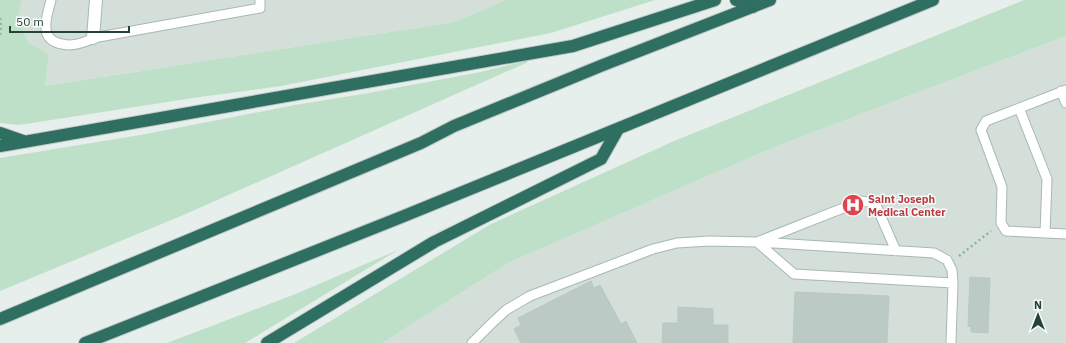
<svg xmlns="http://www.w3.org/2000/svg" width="1066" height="343" font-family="'IBM Plex Sans',sans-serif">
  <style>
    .built { fill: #d4dfda }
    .green { fill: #bfe0c8 }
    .building { fill: #bbcac4; stroke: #b8c9c2 }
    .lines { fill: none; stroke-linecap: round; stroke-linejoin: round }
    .service-casing { stroke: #a8b8b2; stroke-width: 11 }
    .minor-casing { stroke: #a8b8b2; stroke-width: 14 }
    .motorway-casing { stroke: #c2cac8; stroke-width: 14 }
    .path { stroke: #86b3a5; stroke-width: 2.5; stroke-dasharray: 2 3; stroke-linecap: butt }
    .service { stroke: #fff; stroke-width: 9 }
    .minor { stroke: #fff; stroke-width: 12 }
    .motorway { stroke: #2f6f62; stroke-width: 12 }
    .labels { text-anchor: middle; stroke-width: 3; stroke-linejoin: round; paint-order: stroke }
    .health-label { font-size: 11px; font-weight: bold; fill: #be3a42; stroke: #f7fbf9; text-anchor: start }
  </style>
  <rect width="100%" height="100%" fill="#e6efeb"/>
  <path class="built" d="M22,0H506L454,22L45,86L49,54L28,42L18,19Z
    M1066,36V343H382L508,263L772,148Z"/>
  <path class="green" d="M0,0H22L18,19L28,42L49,54L45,86L454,22L506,0H655L551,33L281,86L193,98L19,125L0,123Z
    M1024,0H1066V36L772,148L508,263L382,343H294L491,224L674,141Z
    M529,60L526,63L181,216L0,291V158L146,134L295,105L363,94L476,73Z
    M398,250L245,343H167L298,293Z"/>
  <path class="building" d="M970,277L990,278L988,333L971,332V327L968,326Z
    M591,281L594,288L600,285L621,324L626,321L637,343H521L514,329L521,325L518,318Z
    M795,292L889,296L887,343H793Z
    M678,307L713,309V325H728V343H662L663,323H678Z"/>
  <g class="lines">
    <g class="service-casing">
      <path id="service" d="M51,0C49,9 45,19 46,28C46,45 69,47 81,43C85,42 89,40 93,38L260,8V0
        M1066,90L986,121L981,130L1002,187L1001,223L1006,231L1066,234
        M1061,91L1066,103
        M1019,108L1047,179L1045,233
        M896,251L875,203L861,201L757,242L794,274L953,283
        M472,343L490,325L506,310L530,296L653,249L677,243L709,241L757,242L934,253L947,260L952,270L953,283L951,343"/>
    </g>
    <g class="minor-casing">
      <path id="minor" d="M93,38L96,0"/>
    </g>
    <g class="motorway-casing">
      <path id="motorway" d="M736,0L753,7
        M0,133L23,141
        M0,146L573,46L715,0
        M0,319L421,143L454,126L603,65L770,0
        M85,343L404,216L933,0
        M267,343L434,242L601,159L618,129"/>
    </g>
    <path class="path" d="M0,18L1,25L0,36
      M959,256L991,231"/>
    <use href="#service" class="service"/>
    <use href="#minor" class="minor"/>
    <use href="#motorway" class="motorway"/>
  </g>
  <defs>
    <g id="hospital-disc" transform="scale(1.15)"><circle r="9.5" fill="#e0444e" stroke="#f7fbf9"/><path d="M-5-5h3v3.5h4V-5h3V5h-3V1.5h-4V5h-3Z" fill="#fff"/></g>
  </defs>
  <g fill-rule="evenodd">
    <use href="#hospital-disc" x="853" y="205"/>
  </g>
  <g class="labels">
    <g class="health-label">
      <text x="868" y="203">Saint Joseph<tspan x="868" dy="13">Medical Center</tspan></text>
    </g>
  </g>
  <g transform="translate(1038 315)" stroke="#f7fbf9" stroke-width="3" paint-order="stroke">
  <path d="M0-3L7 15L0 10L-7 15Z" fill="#24423a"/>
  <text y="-6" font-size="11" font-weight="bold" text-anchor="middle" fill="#24423a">N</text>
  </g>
  <path d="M10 26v6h119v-6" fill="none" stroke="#24423a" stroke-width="2"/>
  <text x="16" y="26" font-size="12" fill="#24423a" stroke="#f7fbf9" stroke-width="3" paint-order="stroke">50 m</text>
</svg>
